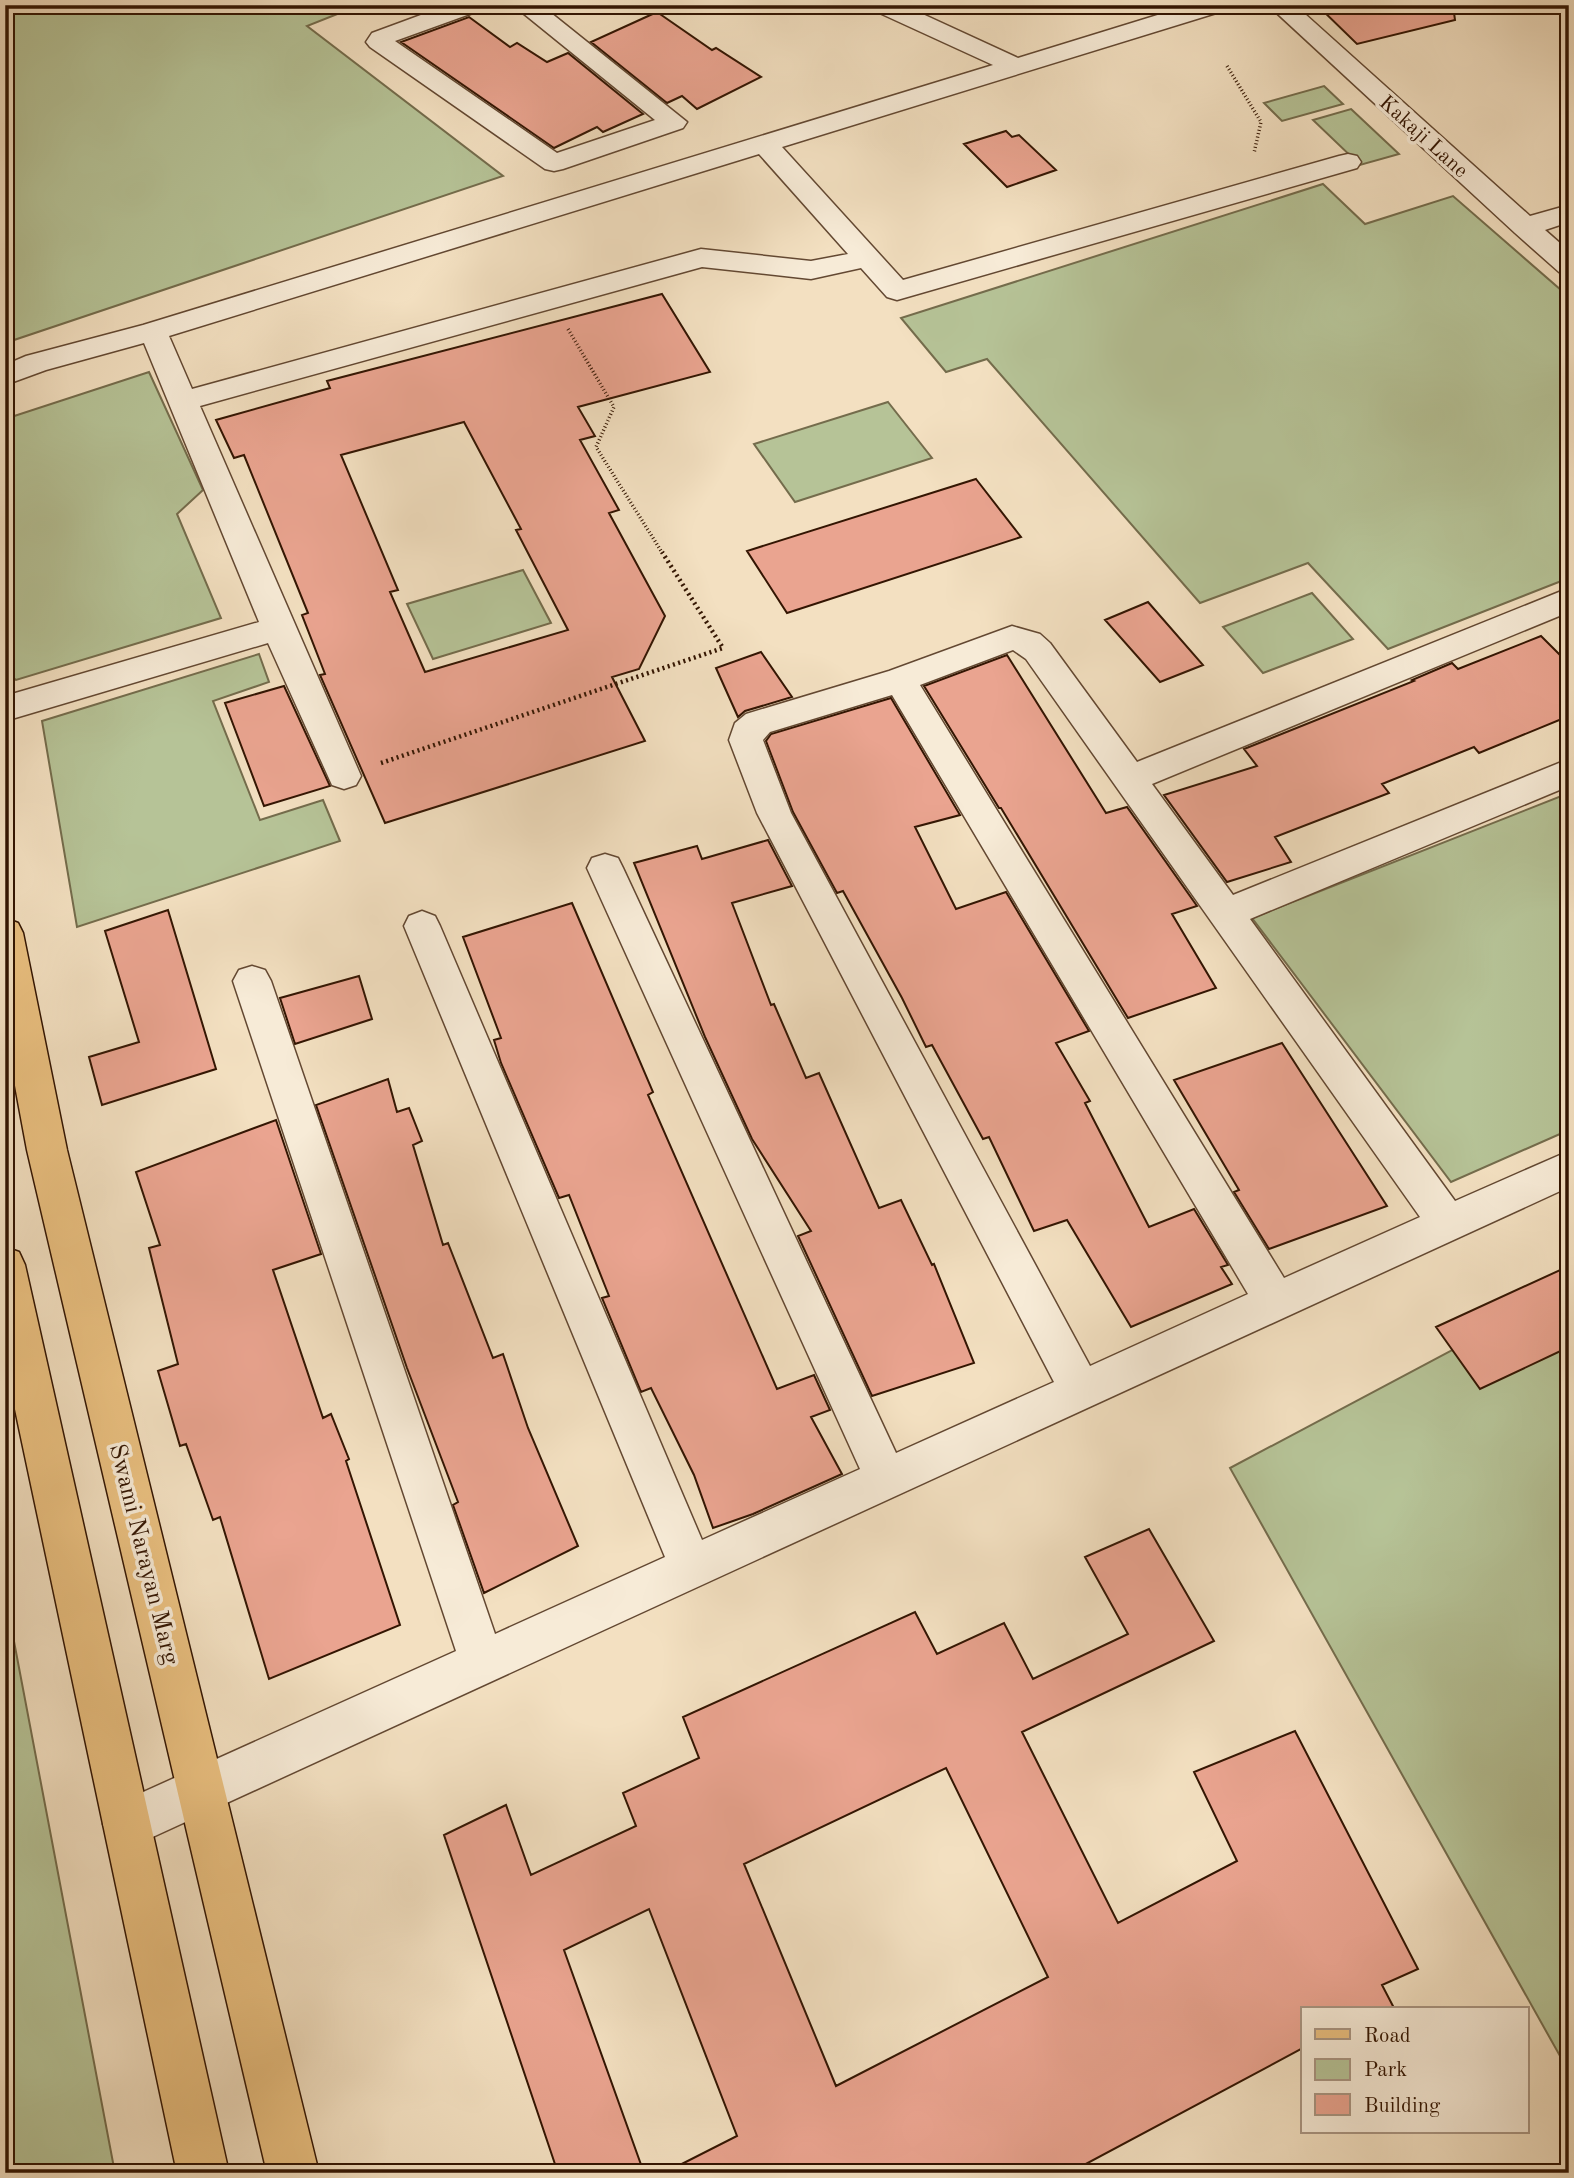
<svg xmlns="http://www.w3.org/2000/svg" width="1574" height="2178" font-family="'Old Standard TT',serif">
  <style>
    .green { fill: #b6c397; stroke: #746c4c; stroke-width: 2 }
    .building { fill: #eaa490; stroke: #331502; stroke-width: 2; fill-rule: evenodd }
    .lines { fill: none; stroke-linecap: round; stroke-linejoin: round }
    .minor-casing { stroke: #634832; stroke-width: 3 }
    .major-casing { stroke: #331502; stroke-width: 3 }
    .path-far1 { stroke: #331502; stroke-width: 3.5; stroke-dasharray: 1 2.5; stroke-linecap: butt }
    .path { stroke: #331502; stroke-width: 4.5; stroke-dasharray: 2 3.5; stroke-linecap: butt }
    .minor { fill: #f7ebd7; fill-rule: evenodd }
    .major { fill: #eac080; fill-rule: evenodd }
    .labels { text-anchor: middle; stroke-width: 7; stroke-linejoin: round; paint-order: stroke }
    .far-street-label { font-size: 21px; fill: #331502; stroke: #f7ebd7 }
    .street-label { font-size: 24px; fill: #331502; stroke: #f7ebd7 }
  </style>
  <rect width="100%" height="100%" fill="#f3e0c1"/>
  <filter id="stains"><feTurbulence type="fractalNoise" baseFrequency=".00286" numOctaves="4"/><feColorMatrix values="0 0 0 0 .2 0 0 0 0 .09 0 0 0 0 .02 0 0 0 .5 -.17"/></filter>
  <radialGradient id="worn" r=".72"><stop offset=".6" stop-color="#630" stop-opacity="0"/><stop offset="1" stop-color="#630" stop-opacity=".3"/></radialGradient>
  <path class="green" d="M5,5H360L307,26L503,176L5,343Z
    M1324,86L1343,104L1282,121L1264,103Z
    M1351,109L1399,154L1360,165L1313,120Z
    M1323,184L1365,224L1453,196L1569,297V578L1388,649L1308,563L1200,603L987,359L946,372L901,318Z
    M149,372L203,490L177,514L221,618L16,680L5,671V419Z
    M888,402L932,458L795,502L754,444Z
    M523,570L551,623L433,659L407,604Z
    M1312,593L1353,639L1263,673L1223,627Z
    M259,654L269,682L213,701L260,820L323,800L340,841L77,927L42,721Z
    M1569,793V1130L1451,1182L1252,918Z
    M1569,1288V2072L1230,1468Z
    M5,1594L115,2173H5Z"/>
  <path class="building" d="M1317,5H1453L1455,20L1357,44Z
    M657,12L712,50L716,48L761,77L697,109L682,96L667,103L591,42Z
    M469,17L510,47L517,43L547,62L568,53L643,114L603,132L597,127L554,148L401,42Z
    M1006,131L1012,137L1019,135L1056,170L1007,187L964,144Z
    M662,294L710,372L578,407L595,436L580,440L619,510L609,513L665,616L639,669L612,677L645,741L385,823L320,675L325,674L302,615L308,613L244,455L234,458L216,420L330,388L327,381ZM464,422L521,529L516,530L568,630L425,672L390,592L398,590L341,455Z
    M976,479L1021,537L787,613L747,551Z
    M1148,602L1203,665L1160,682L1105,620Z
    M1541,636L1569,664V716L1479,753L1474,747L1382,784L1389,793L1275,837L1291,862L1227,882L1164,795L1257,766L1244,749L1414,681L1412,680L1452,663L1458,669Z
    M761,652L792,697L745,711L738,717L716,668Z
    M1007,655L1106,813L1127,807L1197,906L1172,914L1216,988L1128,1018L1001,808H999L924,686Z
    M284,686L330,786L264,806L225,703Z
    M891,698L960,815L915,827L956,909L1006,892L1089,1031L1056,1043L1090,1101L1085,1103L1149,1227L1194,1209L1228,1265L1221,1267L1232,1284L1131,1327L1067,1220L1034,1231L989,1137L983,1139L932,1045L926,1047L902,998L843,891L837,893L793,812L766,741L771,734Z
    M768,840L792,886L732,903L771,1005L774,1004L806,1078L819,1073L879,1208L901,1200L932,1265L934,1264L974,1363L872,1396L798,1236L811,1231L752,1139L705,1037L634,863L697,846L702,859Z
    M572,903L653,1092L648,1095L777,1389L814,1375L830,1410L811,1417L842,1474L753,1514L713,1528L694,1475L651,1388L641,1392L602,1298L609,1296L569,1195L559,1198L501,1063L494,1040L501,1038L463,937Z
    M168,910L216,1069L102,1105L89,1057L139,1042L105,931Z
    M359,976L372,1019L295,1044L280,998Z
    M1282,1043L1387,1206L1269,1249L1234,1192L1239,1190L1174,1080Z
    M388,1079L397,1112L409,1108L422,1141L413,1145L443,1245L448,1243L493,1358L503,1354L528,1428L578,1546L484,1593L453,1505L458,1502L407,1368L316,1105Z
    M276,1120L321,1254L273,1270L323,1418L331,1414L349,1459L346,1461L400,1625L269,1679L220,1517L213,1520L186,1444L180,1446L158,1371L178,1364L149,1248L160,1245L136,1172Z
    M1569,1266V1347L1480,1389L1436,1327Z
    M1149,1529L1214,1641L1022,1732L1118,1923L1237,1861L1194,1772L1295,1731L1418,1969L1382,1985L1394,2008H1303V2048L1069,2173H664L737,2136L649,1909L564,1950L644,2173H558L444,1835L506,1805L531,1875L636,1826L623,1793L699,1758L683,1717L915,1612L937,1654L1004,1623L1033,1679L1128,1634L1085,1557ZM946,1768L1048,1977L836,2086L744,1864Z"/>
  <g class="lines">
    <g class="minor-casing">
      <path id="minor" d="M448,5H484L481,10L395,41L557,153L655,120L513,5H541L687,122L683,128L563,169L554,171L545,169L370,47L366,42L372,33Z
        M870,5H903L1018,58L1190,5H1229L1226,10L782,147L903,280L1339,156L1348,154L1357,156L1361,162L1357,168L897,300L887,297L861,268L811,279L702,267L200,406L361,776L356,785L344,789L332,785L268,643L5,721V696L259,622L144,343L46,370L5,385V365L26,356L143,325L993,65L873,10ZM759,154L848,254L811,261L701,249L192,389L169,336Z
        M1268,5H1295L1530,216L1569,205V222L1545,230L1569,251V275L1559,272L1515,233Z
        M1569,588V612L1152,784L1233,895L1569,759V786L1250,919L1455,1201L1569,1151V1187L144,1841L127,1848L110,1841L103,1824L110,1807L456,1651L233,981L239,970L252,966L265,970L271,981L495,1634L665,1557L404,926L409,916L422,911L435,916L440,926L702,1540L860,1469L587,868L592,858L605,854L618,858L623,868L896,1453L1054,1382L757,813L729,740L735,723L746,714L889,671L1012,626L1040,634L1050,643L1137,762ZM1013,650L1026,659L1420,1217L1284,1278L920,685ZM892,695L1248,1294L1090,1366L791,813L763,740L770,732Z"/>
    </g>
    <g class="major-casing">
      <path id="major" d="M5,918L18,923L23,933L67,1150L319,2173H267L27,1150L5,1032Z
        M5,1247L19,1252L25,1265L229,2173H177L5,1362Z"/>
    </g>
    <path class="path-far1" d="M1227,66L1261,122L1254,153
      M568,329L614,407L596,447L663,554"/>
    <path class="path" d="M381,763L723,648L662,552"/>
    <use href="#minor" class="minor"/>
    <use href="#major" class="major"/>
  </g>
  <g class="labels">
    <g class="far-street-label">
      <text transform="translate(1424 136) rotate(42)" y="7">Kakaji Lane</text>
    </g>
    <g class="street-label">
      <text transform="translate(145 1554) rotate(76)" y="8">Swami Narayan Marg</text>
    </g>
  </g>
  <rect width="1574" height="2178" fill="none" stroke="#f3e0c1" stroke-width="28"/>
  <rect x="7" y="7" width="1560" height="2164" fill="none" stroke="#331502" stroke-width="3.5"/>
  <rect x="14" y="14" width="1546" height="2150" fill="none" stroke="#331502" stroke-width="2"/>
  <rect x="1301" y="2007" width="228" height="126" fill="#f7ebd7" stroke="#a99582" stroke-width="2"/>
  <rect x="1315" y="2029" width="35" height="10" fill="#eac080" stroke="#a99582" stroke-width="2"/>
  <text x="1364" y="2042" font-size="21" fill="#331502">Road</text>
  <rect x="1315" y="2059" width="35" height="21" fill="#b6c397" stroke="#a99582" stroke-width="2"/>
  <text x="1364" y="2076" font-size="21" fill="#331502">Park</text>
  <rect x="1315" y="2094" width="35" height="21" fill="#eaa490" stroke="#a99582" stroke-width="2"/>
  <text x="1364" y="2112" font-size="21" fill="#331502">Building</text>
  <rect width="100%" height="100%" filter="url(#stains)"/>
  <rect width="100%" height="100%" fill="url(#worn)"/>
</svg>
